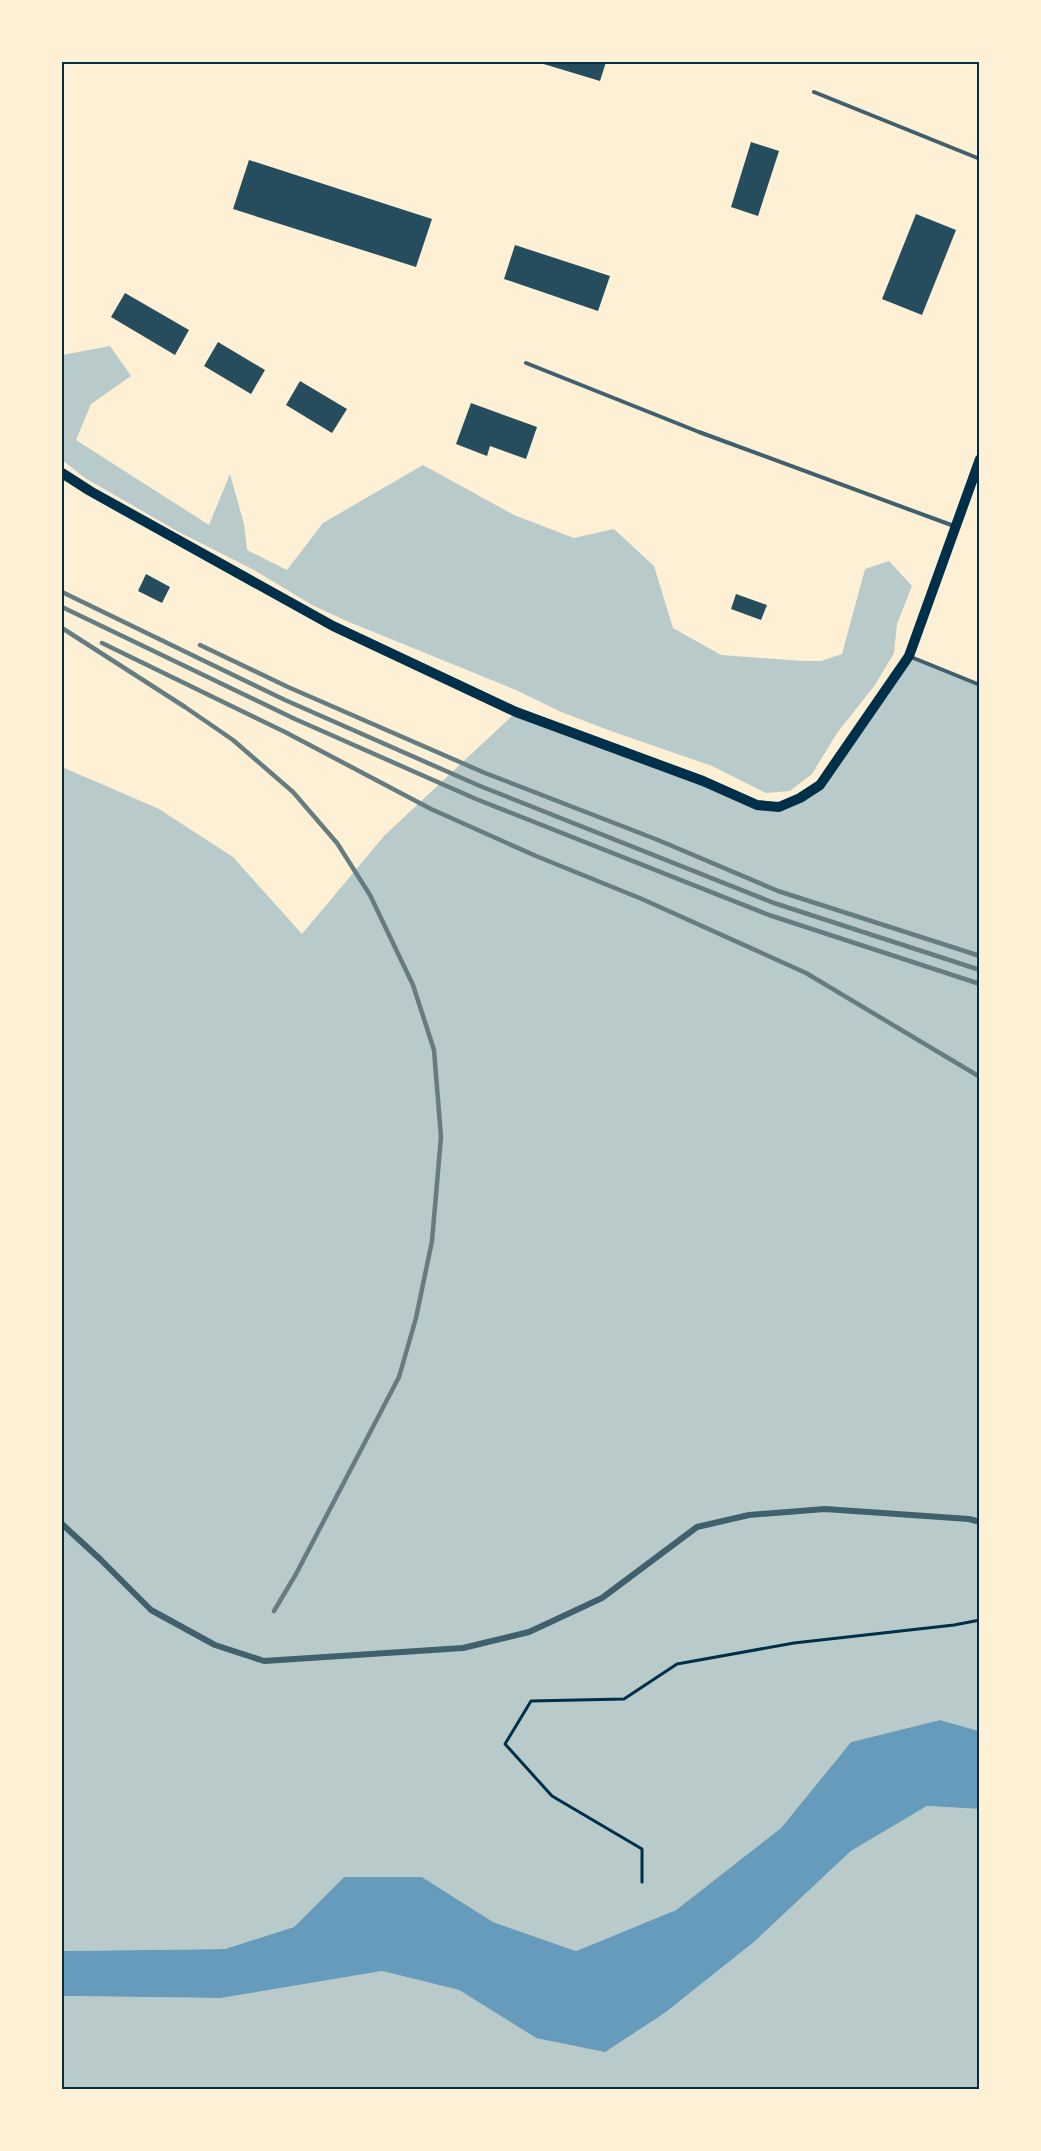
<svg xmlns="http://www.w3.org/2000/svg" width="1041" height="2151" font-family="'Roboto Condensed',sans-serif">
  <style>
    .green { fill: #b9caca }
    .water { fill: #669bbc }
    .building { fill: #264d5e }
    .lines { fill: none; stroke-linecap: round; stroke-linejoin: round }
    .path { stroke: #003049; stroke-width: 3 }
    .service { stroke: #3f606c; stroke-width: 4 }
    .minor { stroke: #3f606c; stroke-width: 6 }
    .secondary { stroke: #003049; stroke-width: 10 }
    .rail { stroke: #657d81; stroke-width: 4.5 }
    .neatline { fill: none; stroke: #003049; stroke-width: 2 }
  </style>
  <rect width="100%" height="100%" fill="#fdf0d5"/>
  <path class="green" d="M110,346L131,376L91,404L76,440L209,525L230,474L244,524L247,550L287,570L323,523L423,465L514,515L574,538L614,529L654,566L673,628L721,655L803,661H821L842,654L865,569L889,561L912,586L897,624L894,653L875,685L837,733L812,774L790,791L766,793L712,766L611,731L561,712L516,690L349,622L312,605L254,570L177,531L85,478L62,460V355Z
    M909,656L979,685V1731L940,1720L851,1742L781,1828L676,1910L576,1951L493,1922L422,1877H344L294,1927L225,1949L62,1951V767L159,809L233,857L302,934L384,836L516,712L757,805L778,807L820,785Z
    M927,1806L979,1809V2089L62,2090V1996L221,1998L382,1971L459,1990L536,2038L666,2012L754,1942L851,1851Z"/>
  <path class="water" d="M940,1720L979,1731V1809L927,1806L851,1851L754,1942L666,2012L605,2052L536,2038L459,1990L382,1971L221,1998L62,1996V1951L225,1949L294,1927L344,1877H422L493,1922L576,1951L676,1910L781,1828L851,1742Z"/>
  <path class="building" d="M537,62H606L600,81Z
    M751,142L779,151L758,216L731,207Z
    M249,160L432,219L416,267L233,209Z
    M916,214L956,230L922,315L882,299Z
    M515,245L610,276L598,311L504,279Z
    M125,293L189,330L175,355L111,317Z
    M218,342L265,370L251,394L204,366Z
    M300,381L347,409L332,433L286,405Z
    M471,403L537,427L526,459L490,446L487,456L456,444Z
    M146,574L170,587L162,603L138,591Z
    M736,594L767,605L761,620L731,609Z"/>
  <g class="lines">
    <path class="path" d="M642,1882V1849L552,1796L505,1744L531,1701L624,1699L677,1664L794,1643L954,1625L980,1620"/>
    <path class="service" d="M814,92L980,159
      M526,363L699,432L954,526
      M911,657L980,685"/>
    <path class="minor" d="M62,1524L100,1559L151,1610L215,1645L264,1661L463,1648L529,1632L602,1598L697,1527L749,1515L825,1509L969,1519L980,1522"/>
    <path class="secondary" d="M62,473L90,491L333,626L516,712L703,781L757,805L779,807L800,798L820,785L909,656L980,459"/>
    <path class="rail" d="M62,592L285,700L480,786L774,903L980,970
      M62,607L295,719L476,799L769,915L980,984
      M62,628L185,707L233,740L293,792L337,843L370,895L413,985L434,1050L441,1137L432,1241L416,1318L399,1377L296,1574L274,1611
      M102,643L285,732L431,809L536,856L642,899L806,973L980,1077
      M200,645L288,687L485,773L658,840L778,891L980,956"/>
  </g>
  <rect width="1041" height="2151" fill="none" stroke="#fdf0d5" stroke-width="126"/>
  <rect x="63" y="63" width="915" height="2025" class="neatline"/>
</svg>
